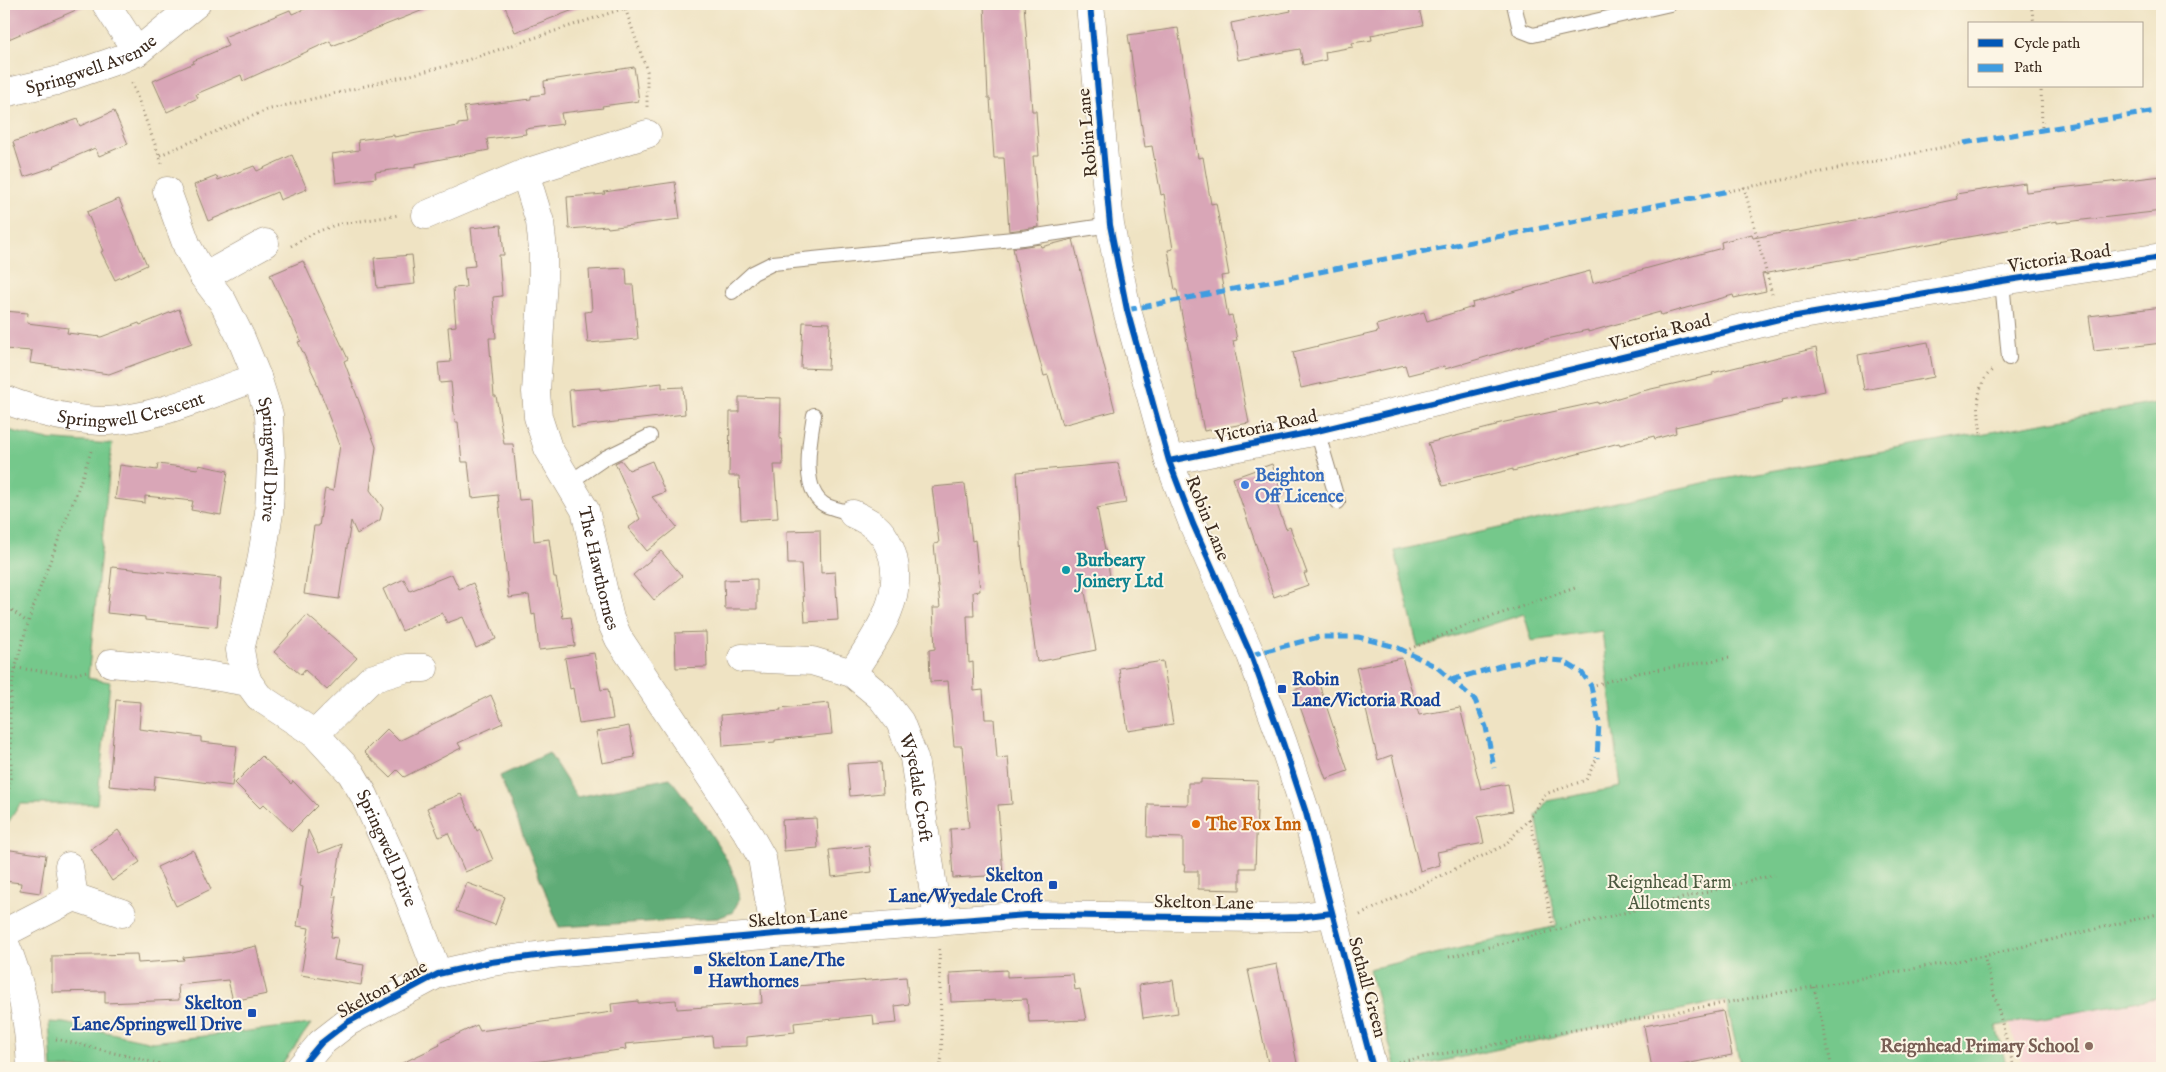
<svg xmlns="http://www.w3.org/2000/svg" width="2166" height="1072" font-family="'IM FELL English',serif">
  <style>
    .built { fill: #f7cfd2 }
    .green { fill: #74c88b; stroke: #587954 }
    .forest { fill: #5fac77; stroke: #4d6b4a }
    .building { fill: #d9a6b7 }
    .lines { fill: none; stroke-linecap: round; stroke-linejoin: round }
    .service-casing { stroke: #958670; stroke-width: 16 }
    .minor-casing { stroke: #958670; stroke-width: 29 }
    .tertiary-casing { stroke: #958670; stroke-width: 29 }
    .path { stroke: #958670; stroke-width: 3; stroke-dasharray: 1 4; stroke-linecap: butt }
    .service { stroke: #fff; stroke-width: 14 }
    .minor { stroke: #fff; stroke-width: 28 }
    .tertiary { stroke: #fff; stroke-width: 28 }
    .quiet { stroke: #3f9ce0; stroke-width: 5; stroke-dasharray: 10 5; stroke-linecap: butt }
    .cycleway-casing { stroke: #fcf5e5; stroke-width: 9 }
    .cycleway { stroke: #0057b8; stroke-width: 6 }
    .shop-dot { fill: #3f7fe0; stroke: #fcf5e5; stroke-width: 2 }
    .culture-dot { fill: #0f9aa8; stroke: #fcf5e5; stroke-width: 2 }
    .transit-dot { fill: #1a4fb4; stroke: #fcf5e5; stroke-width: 2 }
    .food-dot { fill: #e8710a; stroke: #fcf5e5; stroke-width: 2 }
    .education-dot { fill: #8d6e63; stroke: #fcf5e5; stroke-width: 2 }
    .labels { text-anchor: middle; stroke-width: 4; stroke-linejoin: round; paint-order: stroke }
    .street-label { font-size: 18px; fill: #3b2a1e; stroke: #fcf5e5 }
    .shop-label { font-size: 18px; font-weight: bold; fill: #366cbe; stroke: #fcf5e5; text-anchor: start }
    .culture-label { font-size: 18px; font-weight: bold; fill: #0d838f; stroke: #fcf5e5; text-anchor: start }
    .transit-label { font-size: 18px; font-weight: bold; fill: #164399; stroke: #fcf5e5; text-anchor: start }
    .food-label { font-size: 18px; font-weight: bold; fill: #c56008; stroke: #fcf5e5; text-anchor: start }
    .park-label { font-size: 18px; fill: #4c593f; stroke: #fcf5e5 }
    .education-label { font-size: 18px; font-weight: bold; fill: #785e54; stroke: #fcf5e5; text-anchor: end }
  </style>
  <rect width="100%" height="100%" fill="#fcf5e5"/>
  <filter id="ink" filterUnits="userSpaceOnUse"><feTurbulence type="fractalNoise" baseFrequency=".02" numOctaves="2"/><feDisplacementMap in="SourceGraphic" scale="10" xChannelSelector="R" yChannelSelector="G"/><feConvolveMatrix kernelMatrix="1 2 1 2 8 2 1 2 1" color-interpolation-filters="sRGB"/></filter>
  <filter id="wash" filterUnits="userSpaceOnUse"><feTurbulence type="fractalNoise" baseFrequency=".0096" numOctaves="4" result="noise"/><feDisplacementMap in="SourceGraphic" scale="20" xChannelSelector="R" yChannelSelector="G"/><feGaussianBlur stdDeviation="1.12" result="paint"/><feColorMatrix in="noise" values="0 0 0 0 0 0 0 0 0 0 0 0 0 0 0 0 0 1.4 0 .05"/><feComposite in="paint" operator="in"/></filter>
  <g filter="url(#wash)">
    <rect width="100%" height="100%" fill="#efe3c3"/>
    <path class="built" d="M2162,997V1068H2023L2010,1024Z"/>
    <path class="green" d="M2162,402V997L1996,1026L2007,1068H1741L1726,1000L1411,1068H1396L1369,969L1557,926L1536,816L1547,801L1621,787L1602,631L1532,641L1524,614L1418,648L1395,551L1707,482Z
      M4,429L44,439L112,444L88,678L110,682L97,804H20L4,829Z
      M49,1022L64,1023L152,1042L311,1024L279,1068L233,1064L230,1068H52Z"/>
    <path class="forest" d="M549,753L577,797L670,778C689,804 741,867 739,898C739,902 735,907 733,912L718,918L559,927L500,776Z"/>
    <g id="blocks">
      <path class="building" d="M4,4H90L4,41Z
        M317,4H436V5L332,46L330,41L243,81L241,75L196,94L198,98L167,112L153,81L194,63L193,61L228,46L224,37L290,10L292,14Z
        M504,4H583L584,6L515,32Z
        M984,4H1024L1032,111H1036L1039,156H1033L1039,227L1009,231L1004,158H994L990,98H988Z
        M1303,4H1418L1423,25L1371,35L1372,40L1352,43L1353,47L1325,52L1326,60L1303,65L1300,49L1238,60L1231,23L1291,11L1290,7Z
        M1178,28L1198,158L1203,157L1211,204L1216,203L1229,275L1221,276L1228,316L1232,315L1237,340L1233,341L1249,423L1204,431L1177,290H1175L1168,250L1173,249L1164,194L1161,195L1152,146L1145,147L1128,35Z
        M634,67L639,101L602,106L603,108L561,113L563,124L525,129L526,134L487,139L489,150L415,164V167L375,172L376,178L336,183L332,154L359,150L358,140L394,135V137L458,126V124L467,123L464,107L531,99V96L545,94L544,81Z
        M114,111L128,144L99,156L95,148L53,166L54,167L24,177L13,142L77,119L80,126Z
        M292,155L307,189L280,200L277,192L208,221L194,185L217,176L218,180L254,166L257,171Z
        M2162,176V211L2057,223V221L1762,274L1766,291L1734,298L1733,295L1661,315L1660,312L1588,332V330L1547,339L1445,369L1444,366L1408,375L1405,365L1301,388L1293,352L1378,332L1376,325L1424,312L1427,321L1473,307L1472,303L1590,271L1593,283L1722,248L1721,242L1752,234L1753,238L1861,219L1957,199L1956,194L2025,183L2026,192Z
        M675,182L680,219L608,228L607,226L569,229L567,197L605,194L604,192Z
        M119,199L147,265L115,280L101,252L103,251L87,212Z
        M501,225L504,255H499L502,296L493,297L496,338H489L494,396H496L504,444H513L519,500L531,499L534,541L549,539L554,577H556L563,618L571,617L575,646L539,650L535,614L532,615L529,595L509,598L498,495L472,498L468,462H462L458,422H455L451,382L440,383L438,363L451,362L448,327L456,326L453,288L466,287L464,267L475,266L471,228Z
        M1073,239L1115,411L1062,425L1048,375L1044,376L1024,302L1013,248L1040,244L1041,247Z
        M412,255L415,284L377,288L374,258Z
        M303,261L348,359L344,361L376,447L370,490L383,508L380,520L357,534L351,521L339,599L304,594L314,526H319L325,489L333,491L340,445L327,412L328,411L316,382H317L298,342L301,341L270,275Z
        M626,268L627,285H633L638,339L588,343L585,312L592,311L589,270Z
        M2162,307V343L2094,351L2089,316Z
        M179,309L192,343L109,374L30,363L32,351L4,349V311L28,313L27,323L68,328L67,333L101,337L139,323L140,325Z
        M803,322L830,323L828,369L801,368Z
        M1928,342L1934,377L1864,390L1858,355Z
        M1816,348L1825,391L1782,400L1783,403L1675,427L1676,433L1655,439L1654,436L1620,445L1619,443L1513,471V469L1443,486L1428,443L1496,426V424L1598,402V404L1638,392L1713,375L1712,373Z
        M662,383V388L683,387L685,414L572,427L569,390L600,388V390Z
        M739,397L781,398L780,439H782L783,465H774L778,518L741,520L739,476H729L730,412H739Z
        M621,460L629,470L652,461L665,492L652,497L677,527L647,551L628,528L640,519L615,463Z
        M1118,463L1126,503L1097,508L1111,581L1084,587L1096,650L1037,662L1022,559L1017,472Z
        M158,464L198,469L199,465L228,471L221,515L191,510L193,501L145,496V503L115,499L120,465L157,470Z
        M1272,464L1280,488L1272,491L1286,529L1290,527L1307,573H1304L1308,585L1274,597L1233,478Z
        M965,484L972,541L975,540L980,591L973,592L974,616H967L969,663L973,662L974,691L983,690L985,719H994L997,758L1008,757L1012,804L998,805L1003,875L953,878L950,829L969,828L962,746H954L948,681L930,682L929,650L935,649L933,608H940L934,544L939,543L932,487Z
        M820,530L821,573L835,572L838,620L805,622L801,564H788L787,531Z
        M661,551L682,576L654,600L633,575Z
        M112,567L221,578L217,627L145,620V617L107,613Z
        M452,574L459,589L473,583L496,639L476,648L463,617L447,623L442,613L402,631L383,589L404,579L410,591Z
        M757,579V609H725L724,580Z
        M307,615L357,658L327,690L305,670L301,675L274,652Z
        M706,632L707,667L676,668L675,633Z
        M594,653L601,690L608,689L613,719L579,724L573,688L570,689L565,658Z
        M1402,658L1419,715L1460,708L1481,789L1508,784L1513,811L1478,817L1484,843L1437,852L1440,865L1420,871L1392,755L1378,760L1356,668Z
        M1163,661L1173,724L1128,731L1119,668Z
        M1318,681L1348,771L1326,779L1294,690Z
        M491,695L503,723L458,743L461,748L404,777L397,770L390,777L364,752L387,729L399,741Z
        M116,700L141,702L139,729L201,737V742L237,746L232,786L155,776L154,790L109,786Z
        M829,703L832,734L775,740V742L723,746L721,715L781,710L780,708Z
        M629,726L635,757L602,763L596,732Z
        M262,756L291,784L293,781L317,806L292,831L264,804L260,808L235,783Z
        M881,762L883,793L850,796L847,764Z
        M1201,779L1258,781L1255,868H1240V890L1198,889V871H1184L1185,865H1183V838L1147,837L1148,804L1188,805V783H1201Z
        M461,794L477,831L480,829L493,860L465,872L448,833L439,837L427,808Z
        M816,818L818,848L784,851L782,820Z
        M118,830L140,862L112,881L91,849Z
        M308,830L319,853L342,844L333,897H337L331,937L338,938L334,960L364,965L361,985L301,975L309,928L297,926L303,887L299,886Z
        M869,846L872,872L832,877L829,850Z
        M4,849L46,855L40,893L20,890L21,883L4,881Z
        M193,850L211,889L176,906L157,867Z
        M467,883L505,897L495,925L456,911Z
        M256,946L267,994L233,1001L228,980L178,985L179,1000L105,1003V991L52,992V956L137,954L138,963L184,960L183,957L226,953Z
        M1277,964L1298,1068H1269L1248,970Z
        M1007,970V977L1073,974L1075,990L1080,989L1086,1020L1029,1022L1027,999L951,1002L950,973Z
        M906,977L909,1004L895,1006L897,1023L874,1025L873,1015L794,1023L795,1032L747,1037V1046L713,1047L712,1036L625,1044L626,1049L527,1063L528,1066L516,1068H392L440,1045L439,1043L477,1025L480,1031L612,1012L611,1004L638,1001V1003L676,1000L677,1009L762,1003L761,989Z
        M1173,980L1178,1013L1143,1018L1139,985Z
        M1723,1011L1732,1055L1675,1066V1068H1652L1644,1026Z"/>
    </g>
  </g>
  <g filter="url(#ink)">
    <use href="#blocks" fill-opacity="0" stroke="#958670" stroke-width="1"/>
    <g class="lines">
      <g class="service-casing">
        <path id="service" d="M1514,4L1520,30L1533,35L1670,4
          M2002,281L2009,358
          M732,292L753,273L773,263L1023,238L1110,225
          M814,415C810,439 799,493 827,506C835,509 845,511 853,514
          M1317,431L1338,502
          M570,482L605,458L650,436"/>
      </g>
      <g class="minor-casing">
        <g id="minor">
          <path d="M106,4L137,52"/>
          <path id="s1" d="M4,93L56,81L123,58L137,52L196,4"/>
          <path id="s2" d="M525,173L540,222L543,250V279L536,392L538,417L548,448L585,510L610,619L619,639L749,835L762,858L775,934"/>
          <path id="s3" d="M167,191L187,246L204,277L223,302L241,338L257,377L269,415L271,460L269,513L261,562L240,650L243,667L248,682L259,697L315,734L351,773L364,795L400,875L438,974"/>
          <path d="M426,215L525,173L647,134"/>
          <path d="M204,277L265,243"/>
          <path id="s4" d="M4,399C17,405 30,408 43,412C62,417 81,420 100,421C146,422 214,393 257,377"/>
          <path d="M1169,461L1317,431L1779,319L2002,281L2162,257"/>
          <path id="s5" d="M742,658L812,661L852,673L881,697L900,722L914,758L938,921"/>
          <path d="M111,663L171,669L248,682"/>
          <path d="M852,673C874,639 904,601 893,557C886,533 876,524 853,514"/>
          <path d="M315,734L371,679L407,668H424"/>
          <path d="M69,866L74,897"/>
          <path d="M4,933L74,897L122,913"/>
          <path d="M4,941C22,983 29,1023 31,1068"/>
          <path d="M300,1068L321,1043L348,1022L438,974L491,962L552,954L775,934L1027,915L1262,918L1299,917L1332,913"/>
        </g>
      </g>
      <g class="tertiary-casing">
        <path id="tertiary" d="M1090,4L1110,225L1127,310L1169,461L1193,524L1251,655L1283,743L1306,813L1373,1068"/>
      </g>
      <path class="path" d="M2031,4L2034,24
        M132,83L163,166
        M2041,86L2042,129
        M160,155L267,110L455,64L625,8L647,71V109
        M1744,187L1772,294
        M1729,191L1964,143
        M291,246L314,233L335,225L399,215
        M1981,433C1978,412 1974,382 1994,369
        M4,604L27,622
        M1405,651L1462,627L1578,587
        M16,668L73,675L87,671
        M1591,686L1637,673L1729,658
        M4,808C19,766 4,722 13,679C30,599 67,526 92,448
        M1530,819L1554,931
        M1360,915L1505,845L1530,818L1545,794L1586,780L1597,758
        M939,949L942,1056L940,1068
        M1984,956L2014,1068
        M1449,957L1774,875
        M1814,987L1832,1068
        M56,1039L177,1068
        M1398,1062L1984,956L2162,913"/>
      <use href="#service" class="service"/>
      <use href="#minor" class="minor"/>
      <use href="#tertiary" class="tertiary"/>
      <path class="quiet" d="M1964,143L2162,110
        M1127,310L1729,191
        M1251,655L1319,637H1358L1396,647L1437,667L1475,700L1486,727L1494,768
        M1451,680L1500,666L1536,659L1563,661L1582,673L1591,686L1599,723L1597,758"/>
      <g class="cycleway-casing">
        <path id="cycleway" d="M1090,4L1110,225L1127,310L1169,461L1193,524L1251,655L1283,743L1306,813L1373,1068
          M1169,461L1317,431L1779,319L2002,281L2162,257
          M300,1068L321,1043L348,1022L438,974L491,962L552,954L775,934L1027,915L1262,918L1299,917L1332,913"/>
      </g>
      <use href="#cycleway" class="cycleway"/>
    </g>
  </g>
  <circle class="shop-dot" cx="1245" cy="485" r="5"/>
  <circle class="culture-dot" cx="1066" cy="570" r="5"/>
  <g class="transit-dot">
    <rect x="1277" y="684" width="10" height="10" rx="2.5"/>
    <rect x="1048" y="880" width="10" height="10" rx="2.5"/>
    <rect x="693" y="965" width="10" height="10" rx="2.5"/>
    <rect x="247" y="1008" width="10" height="10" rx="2.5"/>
  </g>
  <circle class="food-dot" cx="1196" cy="824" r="5"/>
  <circle class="education-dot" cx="2089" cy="1046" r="5"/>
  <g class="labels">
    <g class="street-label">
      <text dy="6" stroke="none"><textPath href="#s1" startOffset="92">Springwell Avenue</textPath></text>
      <text transform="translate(1087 133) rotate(-95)" y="6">Robin Lane</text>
      <text transform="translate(2059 258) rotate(-9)" y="6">Victoria Road</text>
      <text transform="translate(1660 332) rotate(-14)" y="6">Victoria Road</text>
      <text dy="6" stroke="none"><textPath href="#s4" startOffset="131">Springwell Crescent</textPath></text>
      <text transform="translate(1266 426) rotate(-12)" y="6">Victoria Road</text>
      <text dy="6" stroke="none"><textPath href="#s3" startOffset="292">Springwell Drive</textPath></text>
      <text transform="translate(1208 518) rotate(68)" y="6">Robin Lane</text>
      <text dy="6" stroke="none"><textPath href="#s2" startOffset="411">The Hawthornes</textPath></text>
      <text dy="6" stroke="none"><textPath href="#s5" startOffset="249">Wyedale Croft</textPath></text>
      <text dy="6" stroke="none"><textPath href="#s3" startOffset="741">Springwell Drive</textPath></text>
      <text transform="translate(1204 902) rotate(1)" y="6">Skelton Lane</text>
      <text transform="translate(798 917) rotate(-5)" y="6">Skelton Lane</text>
      <text transform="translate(1368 987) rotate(75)" y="6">Sothall Green</text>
      <text transform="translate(382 989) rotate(-29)" y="6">Skelton Lane</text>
    </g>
    <g class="shop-label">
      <text x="1255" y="481">Beighton<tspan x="1255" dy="21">Off Licence</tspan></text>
    </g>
    <g class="culture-label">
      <text x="1076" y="566">Burbeary<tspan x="1076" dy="21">Joinery Ltd</tspan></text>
    </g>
    <g class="transit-label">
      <text x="1292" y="685">Robin<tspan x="1292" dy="21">Lane/Victoria Road</tspan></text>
      <text x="1043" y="881" text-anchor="end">Skelton<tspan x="1043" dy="21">Lane/Wyedale Croft</tspan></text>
      <text x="708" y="966">Skelton Lane/The<tspan x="708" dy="21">Hawthornes</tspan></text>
      <text x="242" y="1009" text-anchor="end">Skelton<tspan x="242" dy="21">Lane/Springwell Drive</tspan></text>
    </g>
    <g class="food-label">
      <text x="1206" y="830">The Fox Inn</text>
    </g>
    <g class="park-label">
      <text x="1669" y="888">Reignhead Farm<tspan x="1669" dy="21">Allotments</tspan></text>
    </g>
    <g class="education-label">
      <text x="2079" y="1052">Reignhead Primary School</text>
    </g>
  </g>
  <rect width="2166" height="1072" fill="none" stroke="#fcf5e5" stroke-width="20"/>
  <rect x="1968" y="22" width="175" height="65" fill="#fcf5e5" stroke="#afa495"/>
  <rect x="1978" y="39" width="25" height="8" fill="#0057b8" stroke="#afa495"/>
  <text x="2014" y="48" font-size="15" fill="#3b2a1e">Cycle path</text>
  <rect x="1978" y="64" width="25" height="8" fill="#3f9ce0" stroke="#afa495"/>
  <text x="2014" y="72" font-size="15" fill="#3b2a1e">Path</text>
</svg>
